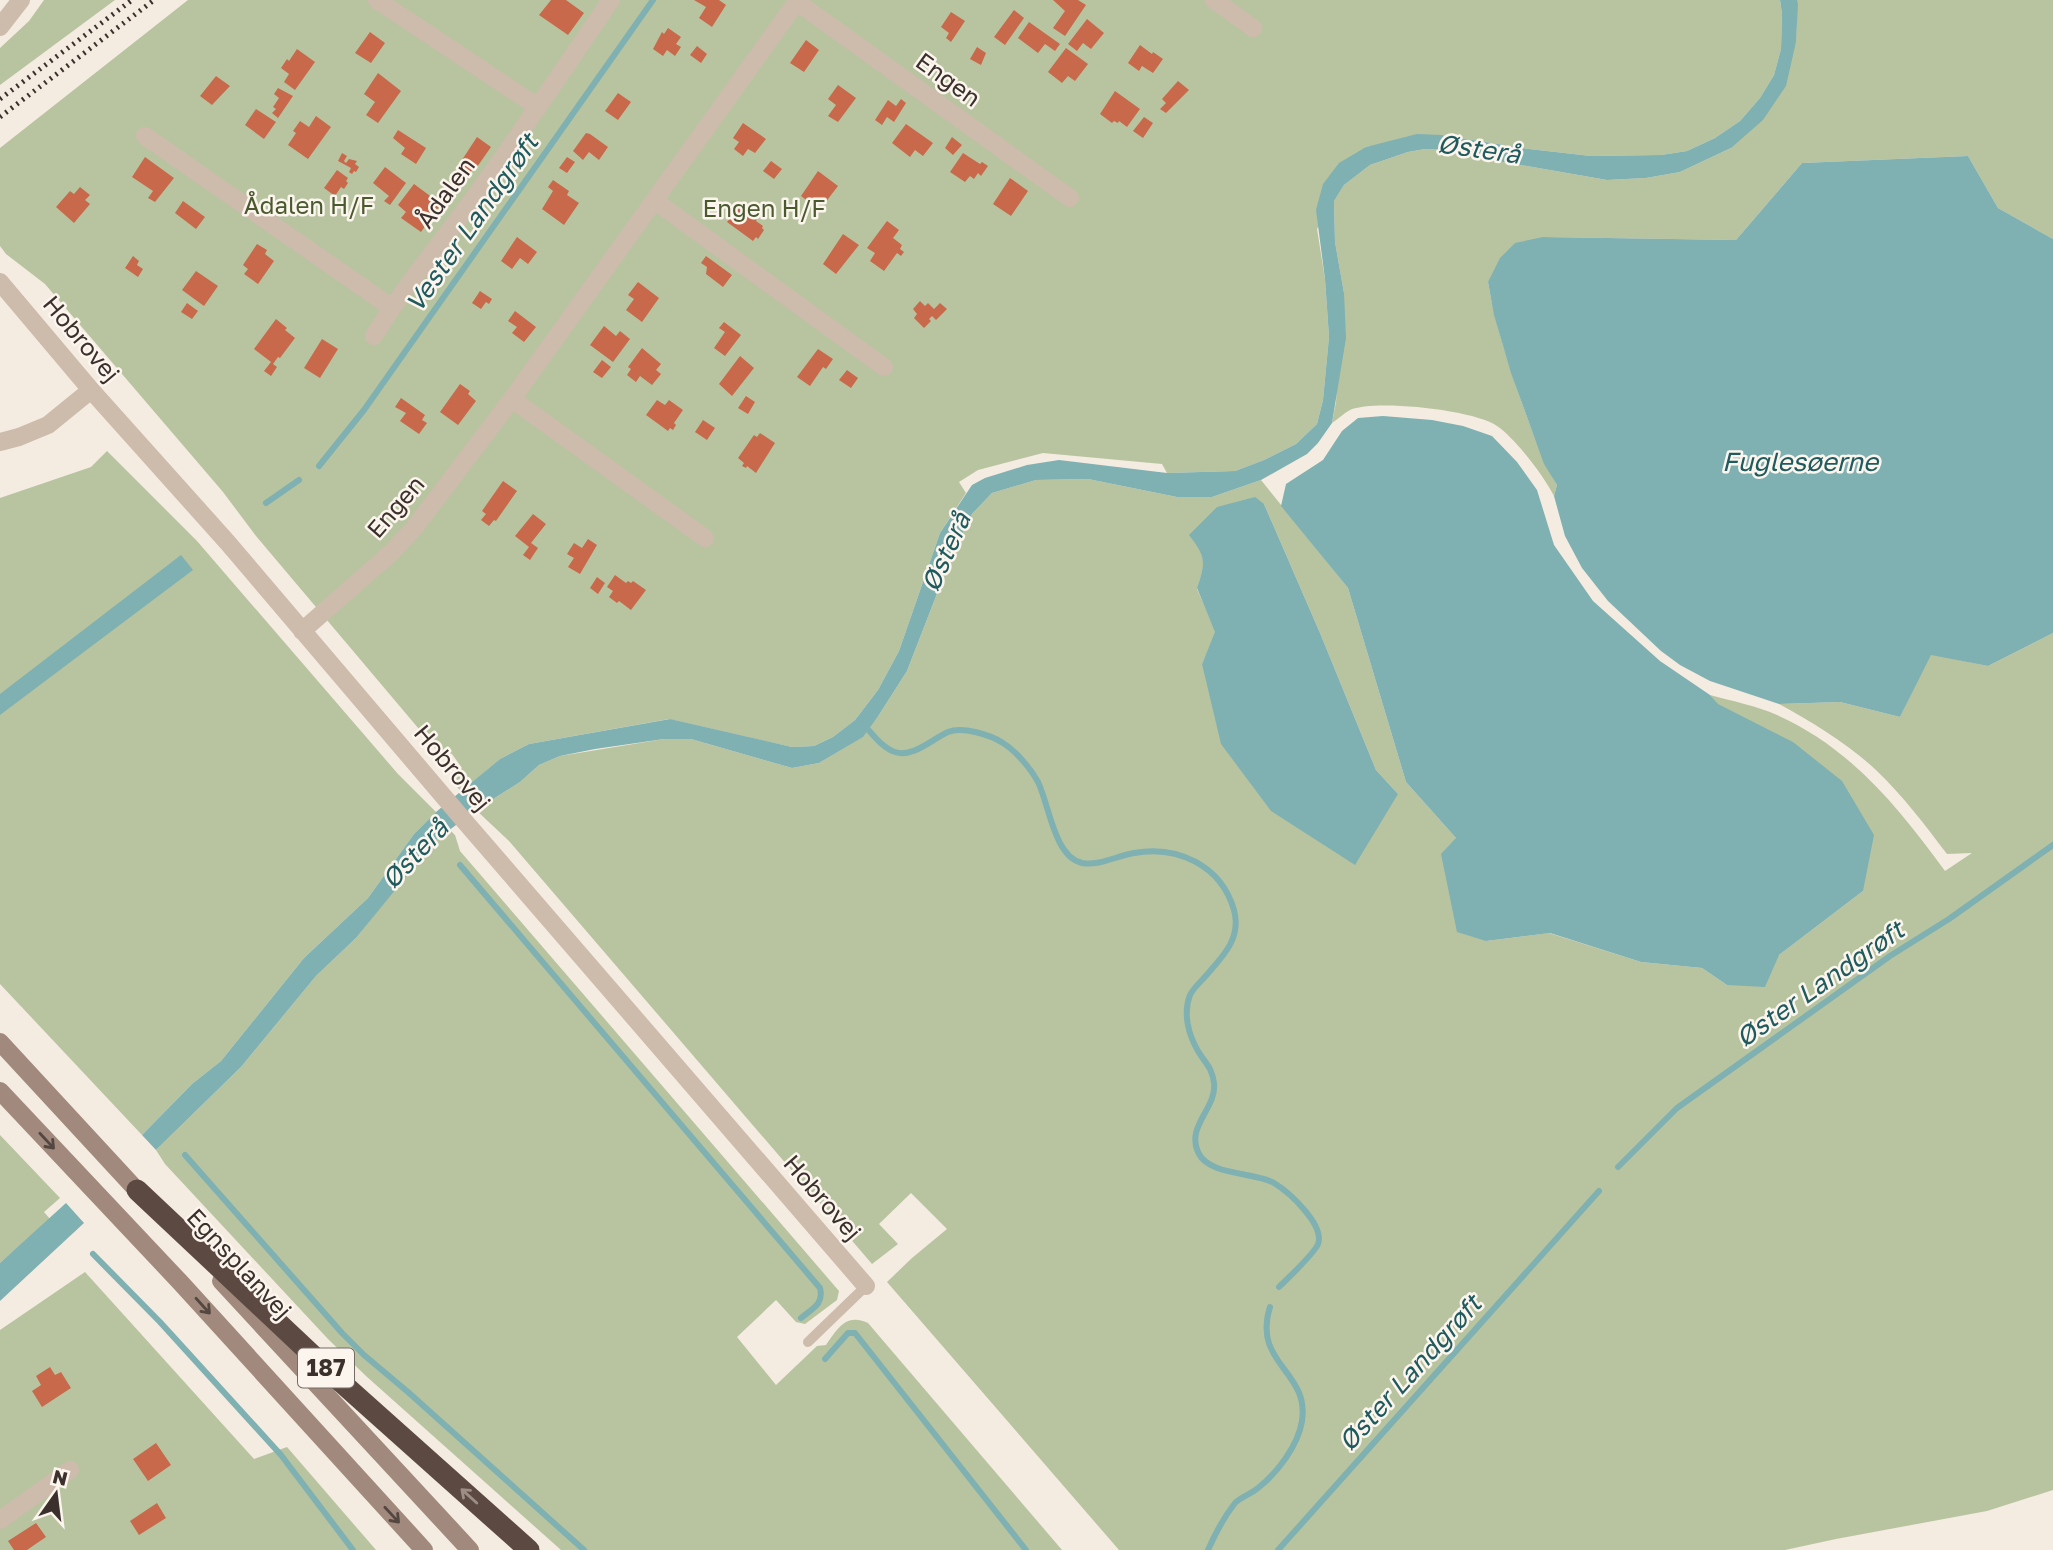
<svg xmlns="http://www.w3.org/2000/svg" width="2053" height="1550" font-family="'Golos Text',sans-serif">
  <style>
    .green { fill: #b8c4a0; fill-rule: evenodd }
    .water { fill: #7fb0b2 }
    .lines { fill: none; stroke-linecap: round; stroke-linejoin: round }
    .stream { stroke: #7fb0b2; stroke-width: 6 }
    .building { fill: #c8694b }
    .service { stroke: #cdbbac; stroke-width: 10 }
    .minor { stroke: #cdbbac; stroke-width: 18 }
    .secondary { stroke: #a18a7d; stroke-width: 18 }
    .motorway { stroke: #5c4a42; stroke-width: 21 }
    .rail { stroke: #3b302b; stroke-width: 5; stroke-dasharray: 2 5; stroke-linecap: butt }
    .oneway { stroke: #544640 }
    .oneway2 { stroke: #9c8e87 }
    .labels { text-anchor: middle; stroke-width: 5; stroke-linejoin: round; paint-order: stroke }
    .shield { fill: #fbf5ee; stroke: #756b66; stroke-width: 2 }
    .shield-label { font-size: 23px; font-weight: bold; fill: #3b302b }
    .street-label { font-size: 24px; fill: #3b302b; stroke: #fbf5ee }
    .park-label { font-size: 24px; fill: #4a5a2e; stroke: #fbf5ee }
    .water-label { font-size: 26px; font-style: italic; fill: #1f5a5e; stroke: #fbf5ee }
  </style>
  <rect width="100%" height="100%" fill="#f4ebe1"/>
  <path class="green" d="M44,0H115L0,85V48L29,21Z
    M188,0H1780L1782,14L1781,49L1774,75L1760,98L1740,121L1715,138L1687,151L1661,155L1591,156L1529,149L1442,135L1366,147L1317,229L1325,279L1329,337L1323,400L1317,424L1296,444L1264,460L1235,471L1167,473L1162,464L1043,453L978,470L959,482L966,493L940,533L899,651L878,690L855,720L833,737L814,746L792,747L669,719L529,744L500,759L461,792L451,779L462,768L452,754L435,748L256,536L223,492L45,284L6,254L0,246V148Z
    M1797,0H2053V239L1998,208L1968,156L1802,163L1736,240L1543,237L1488,282C1495,325 1509,365 1523,406C1533,433 1542,460 1557,485L1554,496C1544,476 1515,438 1497,426C1475,410 1375,399 1350,410C1344,413 1338,419 1332,423L1336,402L1344,293L1335,242L1334,201L1344,185L1370,165L1408,152L1425,149L1447,150L1492,160L1607,180L1646,178L1680,172L1731,148L1796,42Z
    M107,451L197,541L398,774L436,812L414,834L368,898L304,958L221,1061L192,1084L142,1135L0,984V498L91,467Z
    M1088,479L1177,497H1212L1261,480L1348,588L1406,782L1456,838L1486,941L1549,933L1641,962L1702,968L1727,985L1779,955L1863,891L1710,695C1732,701 1757,706 1777,715C1851,748 1899,808 1945,871L1972,853L1947,854C1925,825 1903,796 1877,771C1850,745 1812,722 1779,704L1840,702L1900,717L1930,654L1988,666L2053,633V1490L1987,1511L1836,1539L1785,1550H1119L887,1282L912,1258L947,1229L911,1193L879,1224L898,1244L872,1264L509,841L476,810L520,782L539,765L560,756L664,739H691L792,768L819,763L862,737L877,718L907,671L952,555L972,514L992,493L1036,480ZM1264,504L1320,633L1376,770L1398,794L1202,664L1216,632L1197,589L1204,567L1202,552Z
    M450,830L455,835L460,851L839,1291L837,1300L805,1324L796,1322L776,1300L737,1337L776,1385L817,1346L826,1345C838,1328 846,1313 868,1323L1062,1550H561L366,1376L328,1339L165,1164L156,1150L241,1067L316,976L356,938L413,866L436,840Z
    M0,1135L60,1198L44,1212L50,1219L0,1263Z
    M85,1272L254,1459L287,1447L376,1550H0V1330Z"/>
  <path class="water" d="M1780,0H1797L1798,4L1796,42L1786,86L1763,120L1731,148L1680,172L1646,178L1607,180L1492,160L1447,150L1425,149L1408,152L1370,165L1344,185L1334,201L1335,242L1344,293L1346,338L1332,423L1318,443L1307,454L1261,480L1212,497H1177L1088,479L1036,480L992,493L972,514L952,555L907,671L877,718L863,737L819,763L792,768L691,739H664L595,749L560,756L539,765L520,782L476,810L436,840L356,938L316,976L241,1067L156,1150L142,1135L192,1084L221,1061L304,958L368,898L414,834L436,812L500,759L529,744L670,719L792,747L814,746L833,737L855,720L878,690L899,651L940,533L972,485L985,478L1027,465L1059,460L1167,473L1235,471L1264,460L1296,444L1317,424L1323,400L1329,337L1325,279L1316,210L1323,184L1339,163L1366,147L1417,134L1442,135L1529,149L1591,156L1661,155L1687,151L1715,138L1740,121L1760,98L1774,75L1781,49L1782,14Z
    M1968,156L1998,208L2053,239V633L1988,666L1931,655L1900,717L1840,702L1779,704L1710,681L1680,665L1661,651L1608,601L1582,568L1565,536L1554,496L1557,485L1544,464L1511,373L1494,315L1488,282L1500,258L1515,243L1543,237L1736,240L1802,163Z
    M1383,416L1432,420L1463,426L1492,436L1517,462L1537,490L1554,545L1593,601L1660,661L1710,695L1718,704L1793,742L1842,781L1874,835L1863,891L1779,955L1765,987L1727,985L1702,968L1641,962L1550,933L1486,941L1457,932L1441,854L1456,838L1406,782L1348,588L1281,506L1286,484L1323,460L1342,431L1358,418Z
    M1255,497L1264,504L1320,633L1376,770L1398,794L1355,865L1271,811L1221,744L1202,664L1215,632L1197,588C1206,562 1206,557 1189,535L1217,507Z
    M181,555L193,570L0,715V694Z
    M66,1203L84,1223L0,1301V1263Z"/>
  <g class="lines">
    <path class="stream" d="M319,466L364,410L653,0
      M266,503L299,480
      M863,724C872,733 882,748 895,752C913,758 932,739 948,732C962,726 991,735 1003,743C1016,751 1031,769 1038,782C1049,804 1054,857 1082,863C1100,866 1116,856 1134,853C1177,845 1221,865 1234,910C1242,940 1221,958 1203,979C1199,983 1193,989 1190,995C1183,1013 1188,1034 1198,1051C1205,1063 1212,1067 1214,1083C1217,1108 1186,1126 1198,1152C1208,1176 1256,1172 1274,1183C1289,1192 1325,1225 1318,1244C1314,1254 1288,1278 1279,1287
      M460,865L820,1288C824,1304 813,1308 801,1318
      M185,1155L342,1333L364,1355L408,1392L584,1550
      M1618,1167L1677,1108L1890,956L1949,919L2053,845
      M93,1254L160,1322L281,1455L353,1550
      M825,1359L848,1333H855L1026,1550
      M1208,1550C1215,1534 1224,1517 1235,1503C1241,1497 1251,1494 1258,1488C1277,1473 1298,1446 1302,1421C1310,1371 1252,1364 1270,1307
      M1278,1550L1599,1191"/>
  </g>
  <path class="building" d="M551,0H566L584,13L568,35L539,15Z
    M694,0H719L726,5L712,27L699,18L706,7Z
    M1053,0H1078L1086,5L1065,36L1053,28L1065,11Z
    M1014,10L1024,18L1005,45L994,37Z
    M951,12L965,21L951,42L946,38L949,33L941,27Z
    M1087,19L1104,33L1091,49L1083,43L1077,51L1068,44Z
    M1029,22L1060,44L1055,51L1045,44L1038,53L1018,38Z
    M668,28L681,37L676,44L681,47L675,56L667,50L663,56L653,49L662,32L664,34Z
    M370,32L385,43L371,63L355,53Z
    M806,40L819,50L804,72L790,63Z
    M1140,45L1152,54L1153,52L1163,59L1153,73L1142,66L1139,71L1128,63Z
    M697,46L707,54L701,63L690,55Z
    M977,47L986,53L981,65L970,59Z
    M1066,48L1088,64L1075,81L1068,76L1062,83L1048,72Z
    M297,49L315,62L295,90L284,82L289,74L281,68L287,59L289,61Z
    M378,73L401,91L378,123L366,115L375,102L364,94Z
    M216,76L230,86L212,105L200,96Z
    M1178,81L1189,90L1166,113L1160,109L1166,103L1162,99Z
    M838,85L856,98L838,122L828,116L836,105L828,99Z
    M278,88L293,96L278,118L272,113L276,109L273,107L279,98L274,94Z
    M1115,91L1140,109L1127,127L1119,121L1118,123L1114,121L1112,123L1100,114Z
    M618,93L631,102L618,120L605,111Z
    M901,99L906,103L894,122L887,117L882,125L875,120L888,100L896,106Z
    M256,109L276,122L264,139L245,125Z
    M316,116L331,127L308,159L288,145L296,133L293,131L300,121L309,127Z
    M1144,117L1153,123L1143,138L1133,131Z
    M743,123L766,139L755,153L748,149L743,156L734,149L739,142L733,138Z
    M906,124L933,143L923,156L915,150L910,157L892,143Z
    M398,130L426,148L416,164L401,154L405,148L393,138Z
    M586,133L590,134L608,147L599,160L589,152L583,160L573,151Z
    M477,137L491,147L477,167L475,166L469,174L458,166Z
    M952,137L962,145L953,155L945,148Z
    M342,153L347,156L344,161L346,163L349,159L357,161L355,164L359,167L356,172L354,171L352,174L349,172L351,168L338,161Z
    M963,153L980,164L982,162L988,166L981,176L978,173L974,179L970,176L965,182L950,172Z
    M145,157L174,178L155,202L148,198L153,191L132,177Z
    M567,157L575,162L567,173L559,168Z
    M771,161L782,169L774,179L763,171Z
    M385,167L406,183L390,205L384,201L389,196L373,183Z
    M337,170L348,178L346,181L348,183L344,189L341,187L335,196L324,188Z
    M818,171L838,186L825,203L818,198L813,205L801,196Z
    M1010,178L1028,191L1011,216L993,204Z
    M553,180L569,191L567,195L579,203L564,225L542,209L553,191L548,187Z
    M414,184L441,204L421,232L401,218L406,212L398,205Z
    M80,187L90,195L85,200L90,204L74,223L56,207L70,191L74,194Z
    M183,201L205,217L196,229L175,213Z
    M738,208L753,219L754,217L757,219L756,221L763,226L762,228L764,230L758,239L756,237L753,241L727,222Z
    M887,221L899,230L893,238L902,245L900,249L904,252L901,256L897,253L884,271L870,261L875,253L867,248Z
    M843,234L859,245L836,274L823,264Z
    M517,237L537,252L528,264L520,258L512,269L501,261Z
    M257,244L267,250L265,254L274,261L258,284L244,274L248,269L243,265Z
    M133,256L139,261L137,265L143,269L138,277L125,268Z
    M706,256L732,275L723,287L706,274L707,267L701,263Z
    M196,271L218,286L204,306L182,290Z
    M638,282L659,298L642,322L626,310L634,299L628,295Z
    M480,291L492,299L489,304L486,302L481,309L472,303Z
    M920,301L925,306L928,303L934,309L940,303L947,309L936,320L932,316L929,319L931,321L924,328L914,318L917,314L913,309Z
    M187,303L198,311L192,319L181,312Z
    M515,311L536,327L524,342L512,333L517,327L508,321Z
    M276,319L287,328L285,330L295,338L280,358L278,357L273,364L277,367L271,376L264,371L271,362L254,349Z
    M724,322L741,335L725,356L714,348L725,332L719,328Z
    M604,326L616,336L620,331L630,339L613,362L590,345Z
    M322,339L338,349L320,378L304,368Z
    M642,348L661,364L656,370L661,374L652,385L640,376L636,382L627,375L631,369L628,367Z
    M818,349L833,359L826,369L823,367L810,386L797,377Z
    M740,356L754,368L732,396L719,384Z
    M602,360L611,367L602,378L593,372Z
    M847,370L858,378L851,388L839,380Z
    M460,384L470,391L468,394L476,401L458,425L440,412Z
    M746,396L755,402L748,414L738,408Z
    M401,398L425,415L422,420L427,423L419,434L400,421L406,413L395,407Z
    M657,400L665,405L669,400L683,410L674,423L676,425L673,430L670,428L668,431L646,415Z
    M703,420L715,428L707,440L695,432Z
    M760,433L775,443L756,473L747,466L746,468L742,466L744,463L738,458L754,435L757,437Z
    M503,481L517,491L496,521L494,520L489,526L481,520L486,514L482,511Z
    M533,514L546,524L531,543L538,548L530,560L523,555L529,547L515,536Z
    M588,539L597,545L580,574L568,567L574,558L567,554L574,543L582,548Z
    M615,575L626,583L628,581L631,583L633,581L646,590L631,610L619,601L617,603L609,597L613,591L607,587Z
    M597,577L605,583L598,594L590,588Z
    M50,1367L55,1375L61,1372L71,1388L42,1407L32,1391L41,1385L36,1376Z
    M156,1443L171,1465L148,1481L133,1459Z
    M157,1503L166,1518L139,1535L130,1521Z
    M36,1523L46,1537L27,1550H14L8,1541Z"/>
  <g class="lines">
    <path class="service" d="M808,1342L866,1286"/>
    <path class="minor" d="M377,0L538,107
      M1214,0L1253,28
      M797,2L1070,198
      M0,27L21,0
      M145,136L391,307
      M655,201L884,367
      M0,282L91,390L228,543L467,824L866,1286
      M374,336C402,290 436,249 468,206C517,139 564,69 611,0
      M0,442L19,437L48,425L91,390
      M705,538L512,399L798,0
      M302,631L392,552L415,527L512,399
      M0,1520L70,1470"/>
    <path class="secondary" d="M0,1042L145,1199
      M0,1091L180,1282L424,1550
      M221,1281L470,1550"/>
    <path class="motorway" d="M137,1190L342,1383L529,1550"/>
    <path class="rail" d="M0,99L132,0
      M0,117L154,0"/>
  </g>
  <defs><path id="oneway-shaft" d="M-6 0H5M1.5-3L5.5 0L1.5 3" fill="none" stroke-width="1.6" stroke-linecap="round" stroke-linejoin="round" transform="scale(1.75)"/></defs>
  <g class="oneway">
    <use href="#oneway-shaft" transform="translate(47 1141) rotate(47)"/>
    <use href="#oneway-shaft" transform="translate(203 1306) rotate(48)"/>
    <use href="#oneway-shaft" transform="translate(392 1515) rotate(47)"/>
  </g>
  <use class="oneway2" href="#oneway-shaft" transform="translate(469 1496) rotate(-138)"/>
  <g class="labels">
    <rect class="shield" x="298" y="1348.5" width="56" height="39" rx="5"/>
    <g class="shield-label">
      <text x="326" y="1376">187</text>
    </g>
    <g class="street-label">
      <text transform="translate(948 80) rotate(36)" y="8">Engen</text>
      <text transform="translate(446 193) rotate(-54)" y="8">Ådalen</text>
      <text transform="translate(81 339) rotate(50)" y="8">Hobrovej</text>
      <text transform="translate(396 507) rotate(-49)" y="8">Engen</text>
      <text transform="translate(452 768) rotate(50)" y="8">Hobrovej</text>
      <text transform="translate(822 1198) rotate(49)" y="8">Hobrovej</text>
      <text transform="translate(239 1264) rotate(47)" y="8">Egnsplanvej</text>
    </g>
    <g class="park-label">
      <text x="309" y="214">Ådalen H/F</text>
      <text x="764" y="217">Engen H/F</text>
    </g>
    <g class="water-label">
      <text transform="translate(1479 149) rotate(8)" y="9">Østerå</text>
      <text transform="translate(472 223) rotate(-55)" y="9">Vester Landgrøft</text>
      <text x="1800" y="471">Fuglesøerne</text>
      <text transform="translate(946 552) rotate(-66)" y="9">Østerå</text>
      <text transform="translate(415 854) rotate(-47)" y="9">Østerå</text>
      <text transform="translate(1820 984) rotate(-35)" y="9">Øster Landgrøft</text>
      <text transform="translate(1410 1373) rotate(-48)" y="9">Øster Landgrøft</text>
    </g>
  </g>
  <g transform="translate(56 1494) rotate(14)" stroke="#fbf5ee" stroke-width="5" paint-order="stroke">
  <path d="M0-5L12 26L0 18L-12 26Z" fill="#3b302b"/>
  <text y="-10" font-size="19" font-weight="bold" text-anchor="middle" fill="#3b302b">N</text>
  </g>
</svg>
